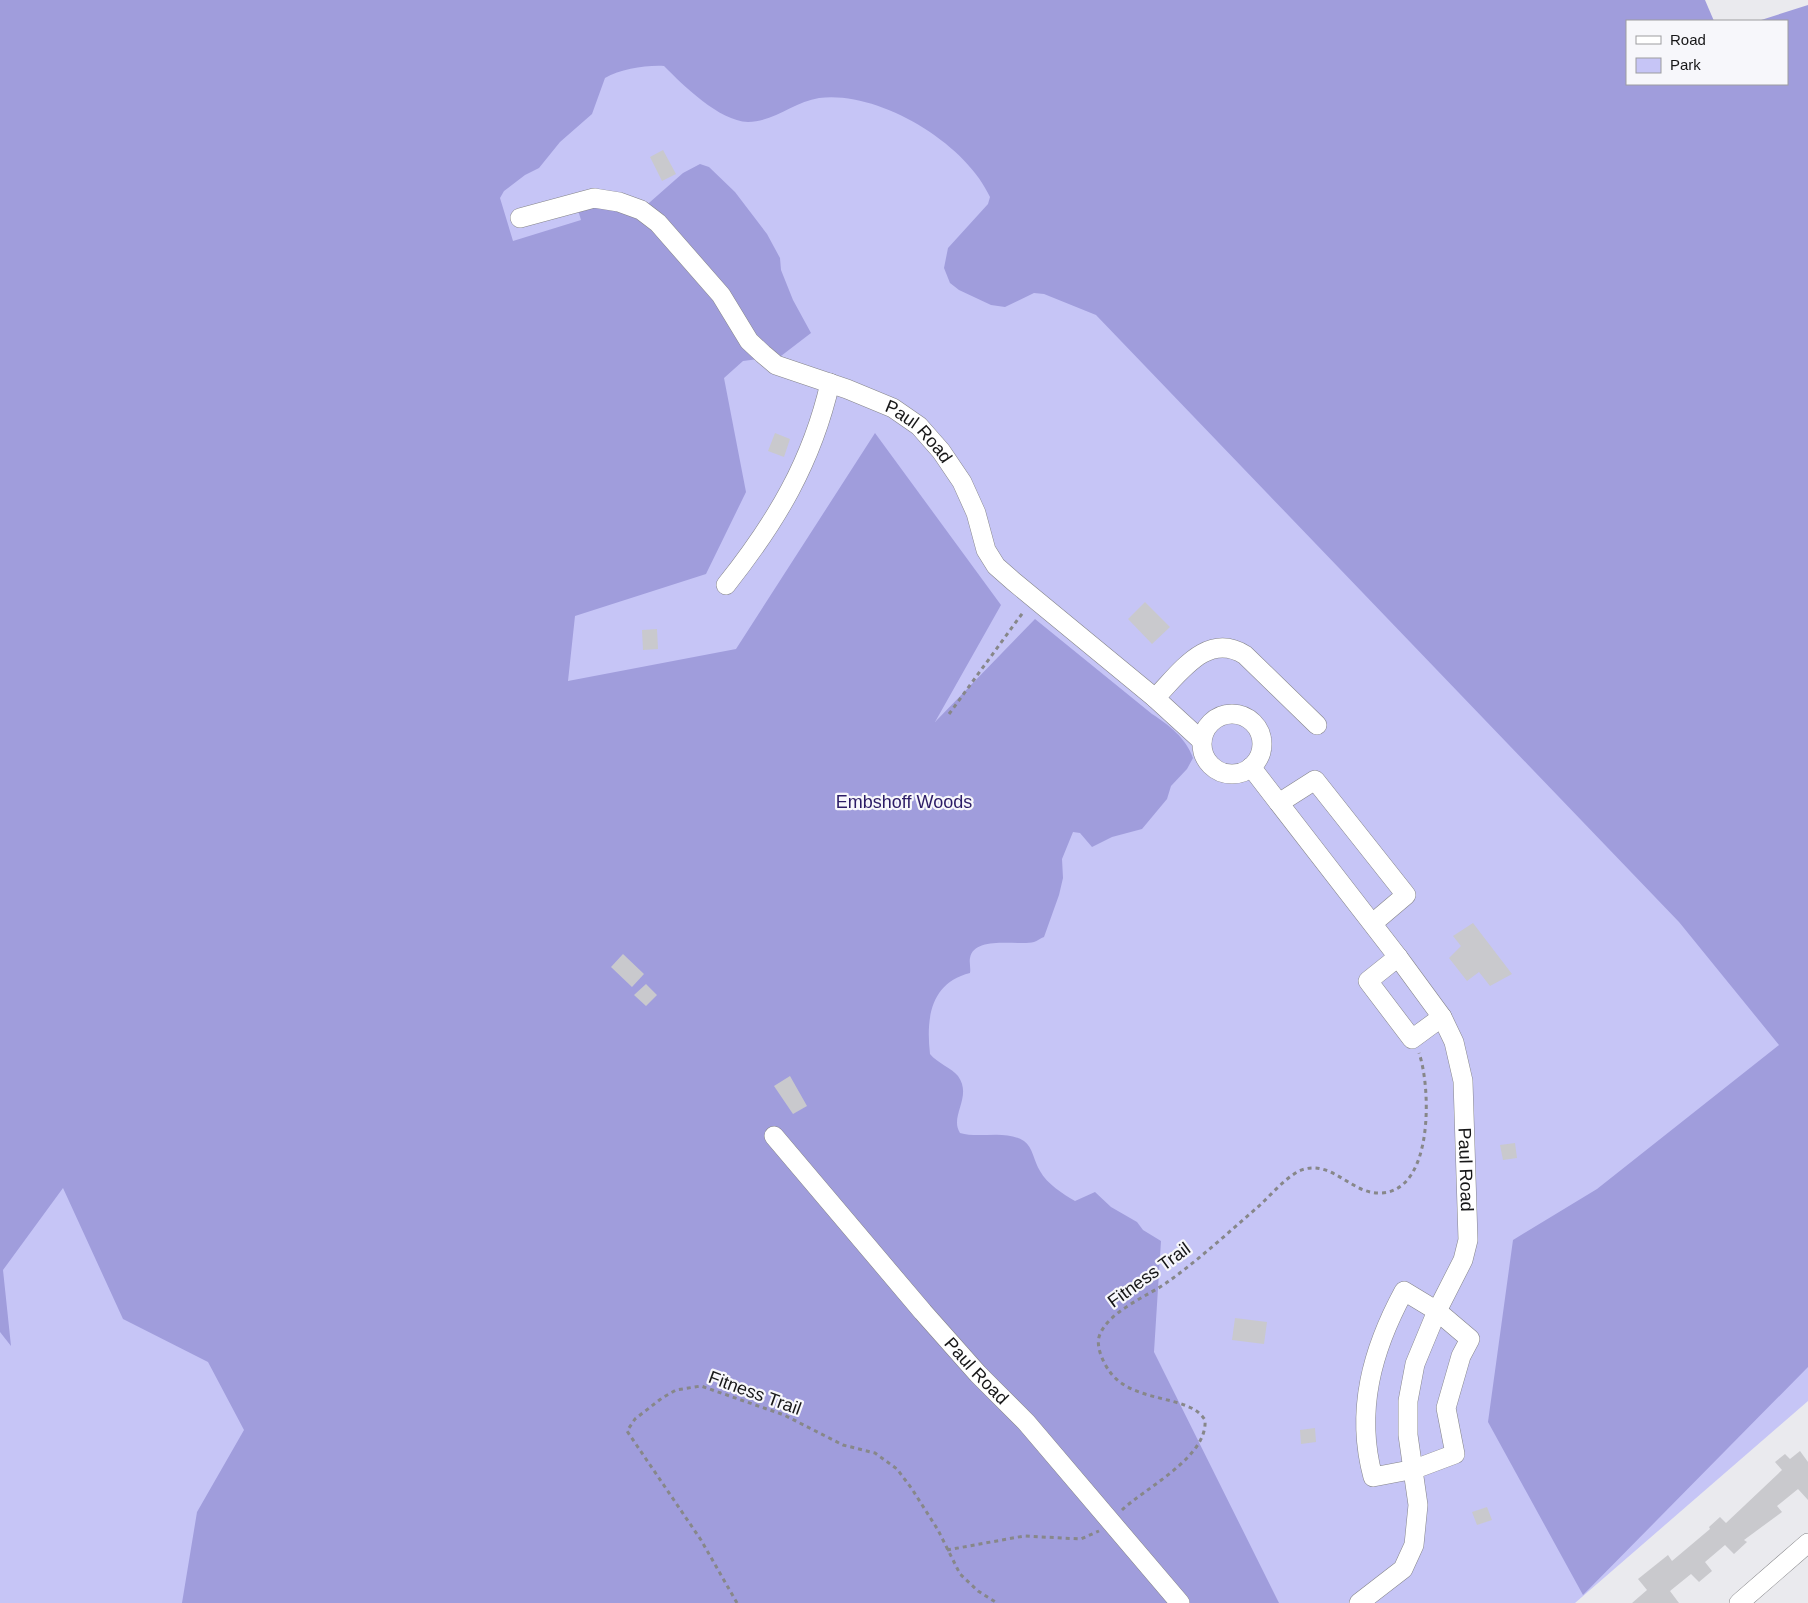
<svg xmlns="http://www.w3.org/2000/svg" width="1808" height="1603" font-family="Arial,sans-serif">
  <style>
    .green { fill: #c6c5f6 }
    .forest { fill: #a09ddc }
    .building { fill: #c9c9cd }
    .lines { fill: none; stroke-linecap: round; stroke-linejoin: round }
    .minor-casing { stroke: #858589; stroke-width: 20 }
    .path { stroke: #878789; stroke-width: 3; stroke-dasharray: 4 4; stroke-linecap: butt }
    .minor { stroke: #fff; stroke-width: 19 }
    .labels { text-anchor: middle; stroke-width: 4.5; stroke-linejoin: round; paint-order: stroke }
    .street-label { font-size: 18px; fill: #171718; stroke: #f7f7fb }
    .park-label { font-size: 18px; fill: #2c1c66; stroke: #f7f7fb }
  </style>
  <rect width="100%" height="100%" fill="#eaeaee"/>
  <path class="green" d="M0,0H1311L1808,531V1401L1575,1603H0Z"/>
  <path class="forest" d="M0,0H1705L1714,21H1627V84H1787V21H1758L1808,5V1367L1583,1595L1488,1422L1513,1240L1597,1189L1779,1045L1679,922L1096,315L1044,294L1034,293L1005,307L991,305L959,290L950,283L944,268L948,248L988,204L990,197C966,143 878,90 819,98C794,102 773,122 748,122C719,121 683,85 664,66C646,65 621,69 605,78L592,114L560,142L539,168L525,175L504,191L500,198L513,241L581,220L575,200L641,210L683,173L700,164L709,167L735,192L767,234L780,258L781,270L793,300L811,333L781,356L743,361L724,378L746,492L706,574L575,616L568,681L736,649L875,433L1001,605L935,722L1035,619L1152,714C1169,725 1186,738 1193,758L1187,769L1171,786L1167,799L1142,829L1112,837L1092,847L1080,833L1073,832L1062,859L1063,878L1059,895L1044,937C1041,938 1037,941 1034,942C1020,946 974,935 970,958C969,963 971,968 970,973C930,983 926,1019 930,1054C937,1063 952,1068 958,1076C973,1097 949,1116 960,1133C980,1139 1005,1129 1024,1141C1033,1147 1034,1162 1040,1171C1047,1184 1063,1194 1075,1201L1095,1192L1111,1207L1137,1222L1143,1230L1161,1241L1154,1352L1279,1603H182L197,1512L244,1430L208,1362L123,1319L63,1188L3,1270L11,1346L0,1332Z"/>
  <path class="building" d="M663,150L676,174L662,181L650,157Z
    M775,433L790,439L784,457L768,451Z
    M1145,602L1170,627L1152,644L1128,619Z
    M657,629L658,649L643,650L642,630Z
    M1473,923L1512,974L1490,986L1479,972L1467,981L1449,958L1461,946L1453,936Z
    M623,954L644,974L632,987L611,967Z
    M646,984L657,995L646,1006L634,995Z
    M790,1076L807,1106L793,1114L774,1086Z
    M1515,1143L1517,1158L1503,1160L1500,1145Z
    M1235,1318L1267,1322L1264,1344L1232,1340Z
    M1315,1428L1316,1442L1301,1444L1300,1430Z
    M1800,1451L1808,1462V1500L1798,1489L1777,1506L1782,1512L1744,1540L1747,1542L1734,1554L1725,1545L1705,1562L1712,1571L1699,1582L1691,1574L1670,1591L1679,1603H1632L1647,1590L1638,1579L1668,1555L1672,1561L1710,1529L1709,1527L1720,1517L1726,1523L1782,1470L1775,1462L1785,1454L1790,1459Z
    M1487,1507L1492,1520L1477,1525L1472,1512Z"/>
  <g class="lines">
    <g class="minor-casing">
      <g id="minor">
        <path id="s1" d="M520,218L594,198L619,202L641,210L658,223L721,295L749,341L763,354L776,365L847,389L893,408L919,426L941,451L962,482L976,513L986,550L996,566L1013,581L1155,698L1202,741"/>
        <path d="M726,585C776,522 812,462 830,383"/>
        <path d="M1155,698C1180,673 1207,631 1245,655L1317,725"/>
        <circle cx="1232" cy="744" r="30"/>
        <path id="s2" d="M1251,767L1398,957L1442,1017L1454,1042L1463,1081L1468,1240L1463,1260L1437,1311L1415,1364L1408,1401V1435L1418,1505L1414,1545L1403,1569L1359,1603"/>
        <path d="M1279,803L1315,780L1406,895L1373,923"/>
        <path d="M1398,957L1368,981L1412,1039L1442,1017"/>
        <path id="s3" d="M774,1136L923,1312L978,1374L1026,1422L1180,1603"/>
        <path d="M1404,1291L1437,1311L1470,1339L1461,1356L1446,1408L1455,1454L1415,1469L1373,1477C1355,1411 1372,1350 1404,1291Z"/>
        <path d="M1739,1603L1808,1543"/>
      </g>
    </g>
    <path class="path" d="M949,714L1024,611
      M1122,1510C1145,1488 1208,1457 1205,1420C1190,1394 1133,1404 1110,1372C1104,1364 1096,1348 1099,1337C1107,1311 1149,1296 1169,1281C1201,1258 1230,1231 1259,1206C1272,1194 1284,1179 1299,1171C1331,1157 1351,1195 1381,1193C1434,1191 1431,1087 1419,1053
      M947,1550L1024,1536L1081,1539L1099,1531
      M737,1603L701,1540L627,1431L635,1419L662,1398L676,1390L701,1386L784,1415L843,1445L875,1453L897,1469L912,1489L938,1530L960,1574L978,1591L997,1603"/>
    <use href="#minor" class="minor"/>
  </g>
  <g class="labels">
    <g class="street-label">
      <text dy="6" stroke="none"><textPath href="#s1" startOffset="492">Paul Road</textPath></text>
      <text dy="6" stroke="none"><textPath href="#s2" startOffset="471">Paul Road</textPath></text>
      <text transform="translate(1149 1275) rotate(-36)" y="6">Fitness Trail</text>
      <text dy="6" stroke="none"><textPath href="#s3" startOffset="310">Paul Road</textPath></text>
      <text transform="translate(755 1393) rotate(20)" y="6">Fitness Trail</text>
    </g>
    <g class="park-label">
      <text x="904" y="808">Embshoff Woods</text>
    </g>
  </g>
  <rect x="1626" y="20" width="162" height="65" fill="#f7f7fb" stroke="#9d9da0"/>
  <rect x="1636" y="36" width="25" height="8" fill="#ffffff" stroke="#9d9da0"/>
  <text x="1670" y="45" font-size="15" fill="#171718">Road</text>
  <rect x="1636" y="58" width="25" height="15" fill="#c6c5f6" stroke="#9d9da0"/>
  <text x="1670" y="70" font-size="15" fill="#171718">Park</text>
</svg>
